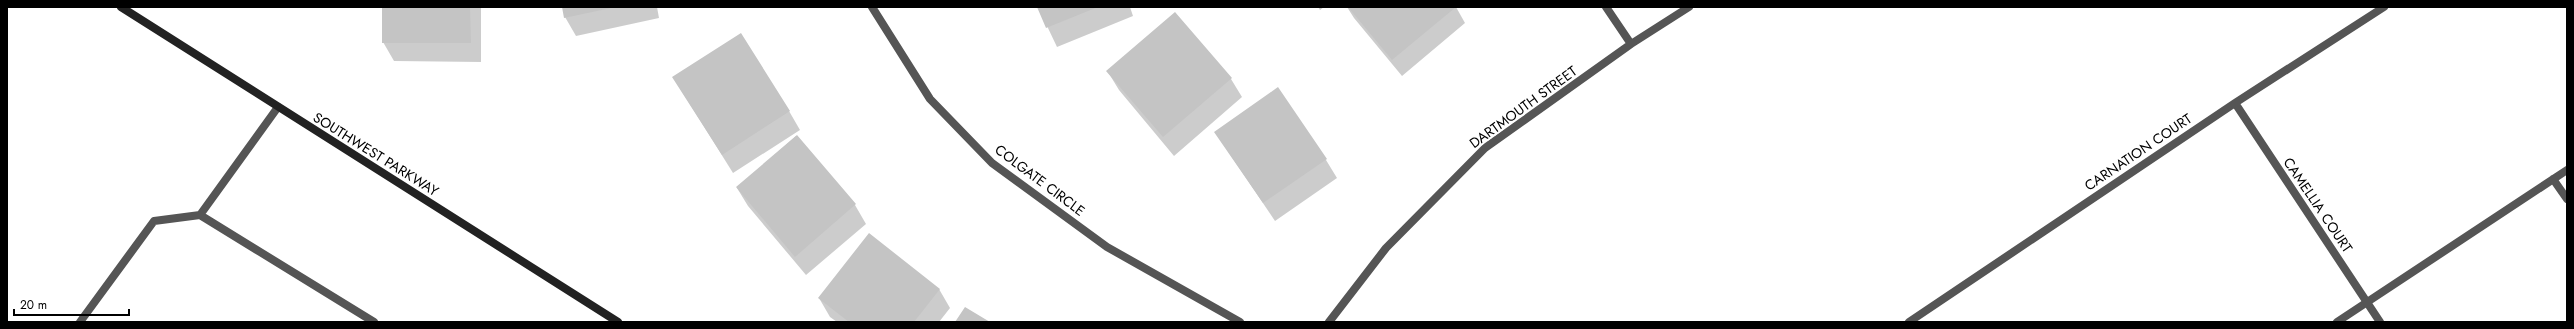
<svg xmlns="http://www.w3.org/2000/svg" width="2574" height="329" font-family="Jost,sans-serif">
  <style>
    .shadow { fill: #0003 }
    .building { fill: #c4c4c4 }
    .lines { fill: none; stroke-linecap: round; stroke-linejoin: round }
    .service { stroke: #555; stroke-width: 8 }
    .minor { stroke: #555; stroke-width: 8 }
    .tertiary { stroke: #555; stroke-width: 8 }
    .secondary { stroke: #222; stroke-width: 8 }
    .labels { text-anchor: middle; stroke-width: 3.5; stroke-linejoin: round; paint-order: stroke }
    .street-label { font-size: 14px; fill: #000; stroke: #fff }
  </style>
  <rect width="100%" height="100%" fill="#fff"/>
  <path class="shadow" d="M383,7H481V62L394,61L383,42Z
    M563,7H657L659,18L576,36L565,17Z
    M1038,7H1130L1133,16L1057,47Z
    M1318,7H1324L1320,10Z
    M1347,7H1456L1465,23L1402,76L1354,18Z
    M1108,72L1231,79L1242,97L1174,156L1119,90Z
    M673,77L789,111L800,130L733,173Z
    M1215,132L1326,160L1337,178L1275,221Z
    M796,136L855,205L866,224L806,275L748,206L737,188Z
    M939,289L950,308L939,322H837L830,317L819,298Z"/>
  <path class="building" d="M382,7H470L471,43H382Z
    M562,7H611V8L564,18Z
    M1037,7H1098L1046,28Z
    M1348,7H1456L1392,60Z
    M1175,12L1232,78L1163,137L1106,71Z
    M741,33L790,111L722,155L672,77Z
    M1278,87L1327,159L1263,203L1214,132Z
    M797,135L856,204L795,257L736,187Z
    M869,233L940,289L914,322H849L818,298Z
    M965,307L990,322H955Z"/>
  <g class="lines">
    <path class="service" d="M278,107L200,215L374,322
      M2553,179L2567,199
      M80,322L154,221L200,215
      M2337,322L2567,170"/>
    <path class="minor" d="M872,7L930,99L992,163L1107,247L1240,322
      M2235,103L2380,322
      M1909,322L2235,103L2384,7"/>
    <path class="tertiary" d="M1606,7L1631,44
      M1329,322L1386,248L1485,148L1631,44L1689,7"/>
    <path class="secondary" d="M121,7L618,322"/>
  </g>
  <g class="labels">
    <g class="street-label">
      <text transform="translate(1523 107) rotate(-36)" y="5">DARTMOUTH STREET</text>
      <text transform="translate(2138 152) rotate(-34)" y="5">CARNATION COURT</text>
      <text transform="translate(376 154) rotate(32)" y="5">SOUTHWEST PARKWAY</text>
      <text transform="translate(1040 180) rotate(37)" y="5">COLGATE CIRCLE</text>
      <text transform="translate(2318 205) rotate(56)" y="5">CAMELLIA COURT</text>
    </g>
  </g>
  <rect width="2574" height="329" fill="none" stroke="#000000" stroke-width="16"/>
  <path d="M14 309v6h115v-6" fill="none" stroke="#000000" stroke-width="2"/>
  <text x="20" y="309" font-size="12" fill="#000000" stroke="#ffffff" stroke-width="3" paint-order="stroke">20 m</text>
</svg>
